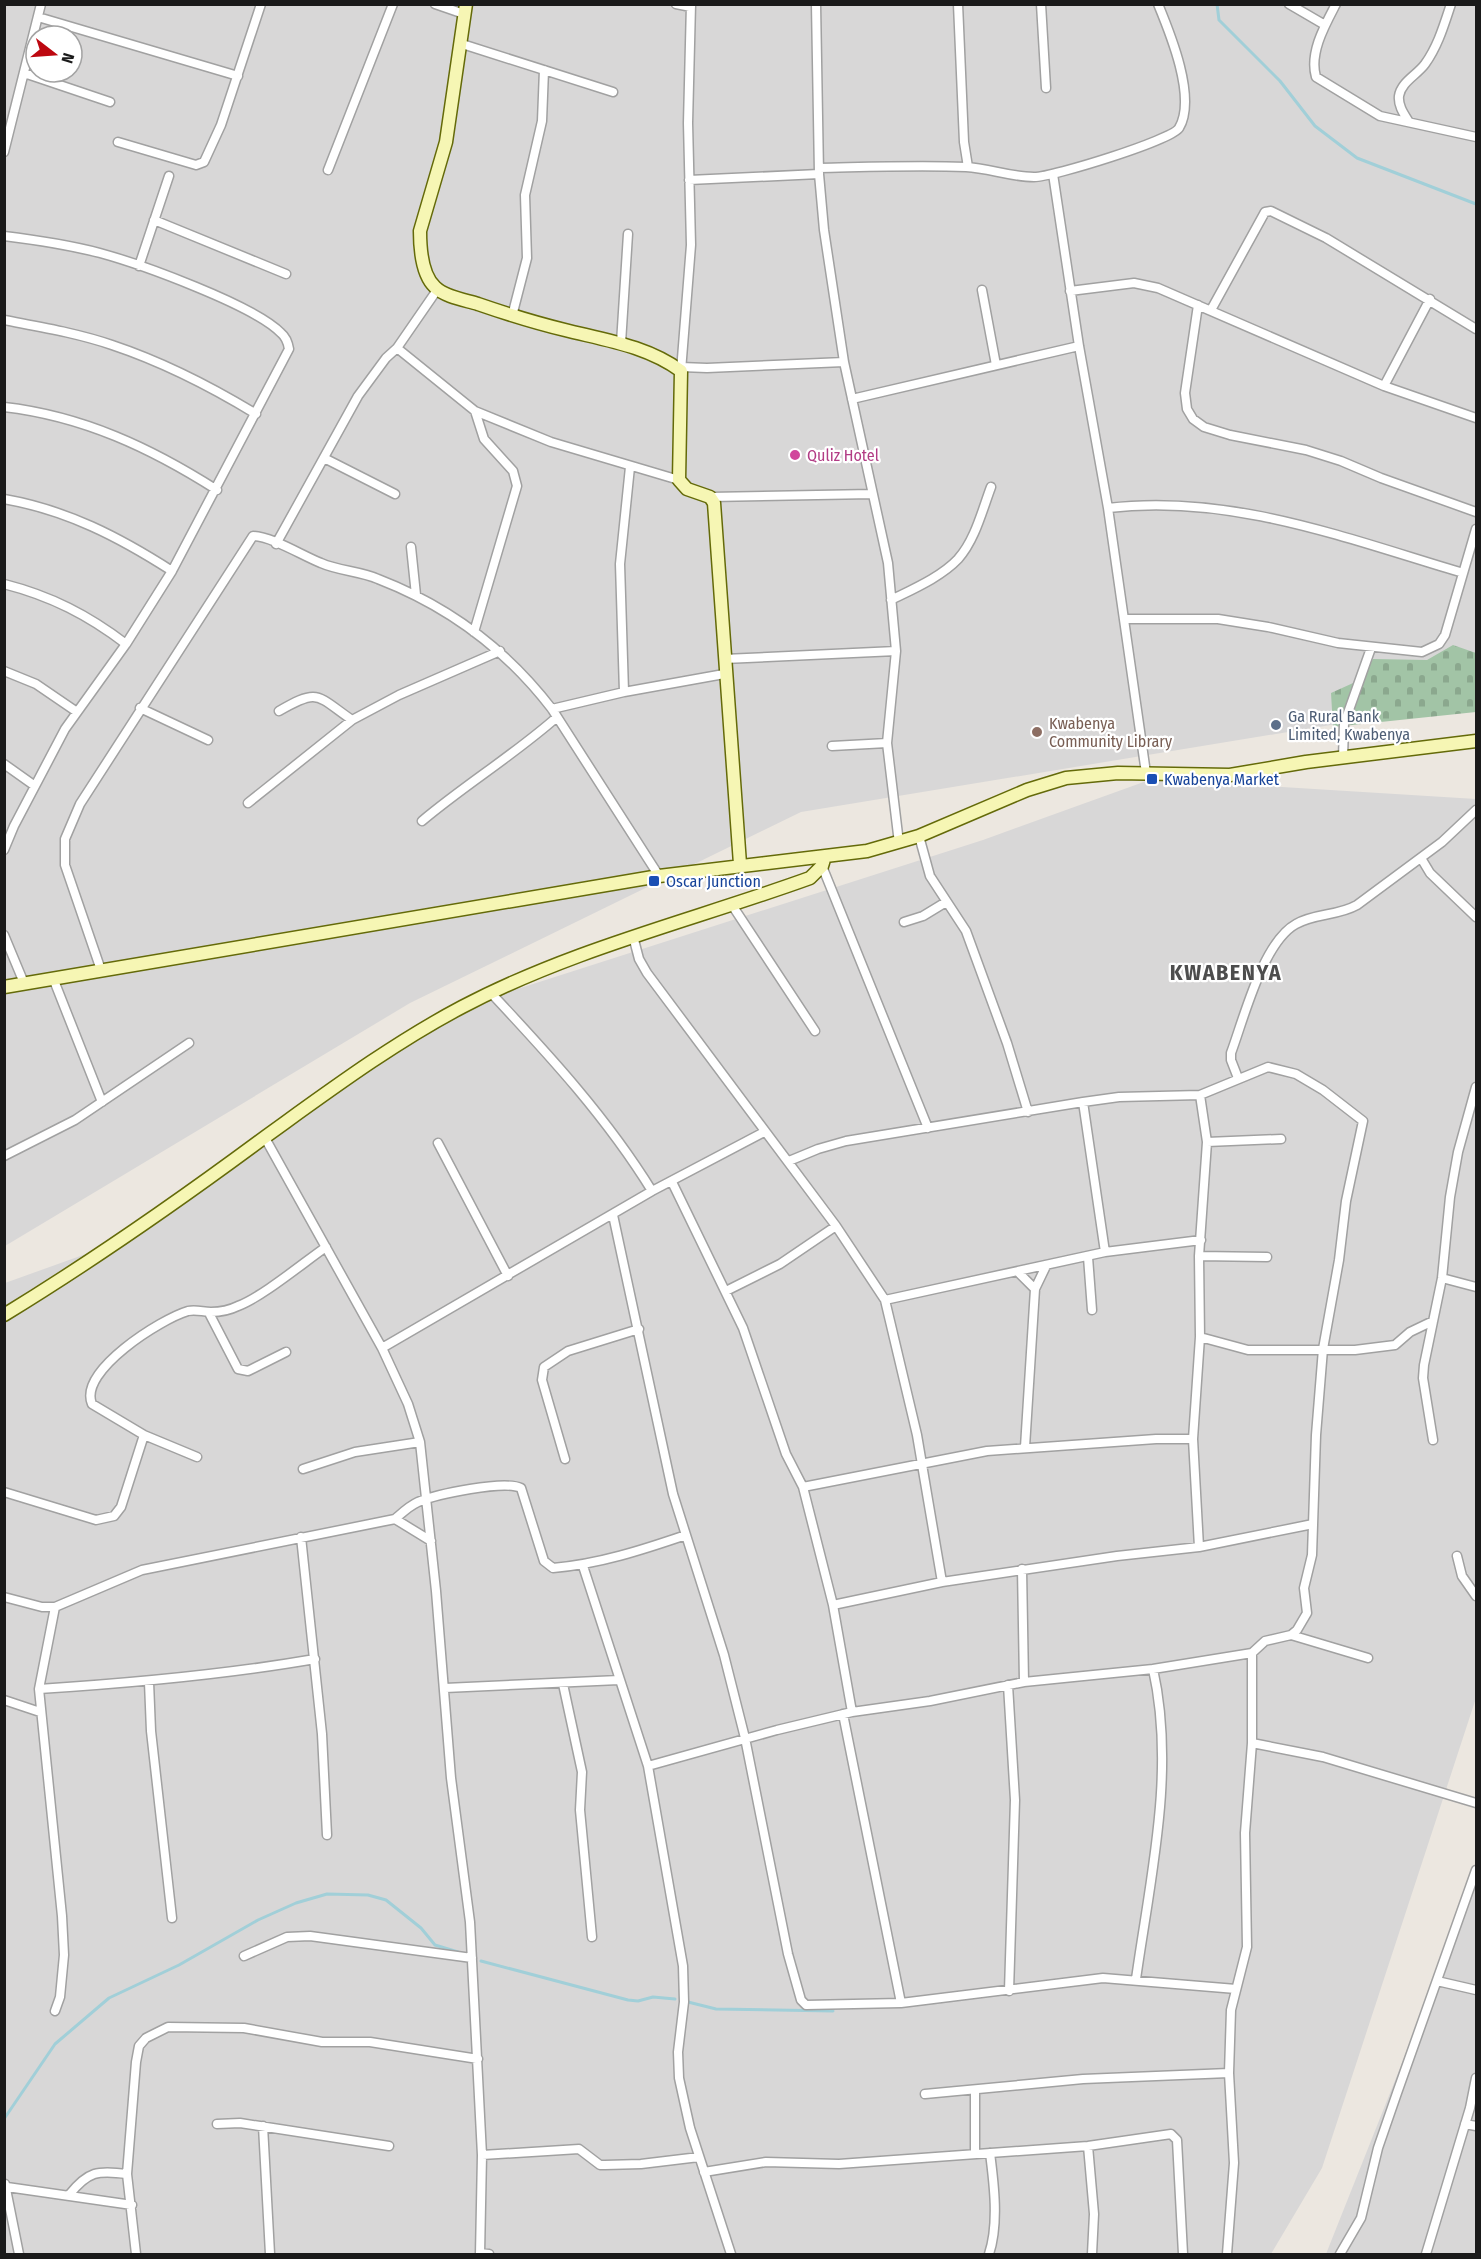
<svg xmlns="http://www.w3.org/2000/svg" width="1481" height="2259" font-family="'Fira Sans Condensed',sans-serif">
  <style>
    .residential { fill: #d8d7d7; fill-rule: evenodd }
    .cemetery { fill: url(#cemetery-stones) }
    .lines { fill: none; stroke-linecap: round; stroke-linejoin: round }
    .stream { stroke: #a1cfd8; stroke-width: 3 }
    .street-casing { stroke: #a1a1a1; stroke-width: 11 }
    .secondary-casing { stroke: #646a09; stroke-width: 15 }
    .street { stroke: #fff; stroke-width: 8 }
    .secondary { stroke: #f6f6b4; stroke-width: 12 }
    .hotel-dot { fill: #d1479c; stroke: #fff; stroke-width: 2 }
    .service-dot { fill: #5c6f8a; stroke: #fff; stroke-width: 2 }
    .education-dot { fill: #8d6e63; stroke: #fff; stroke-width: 2 }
    .transit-dot { fill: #1a4fb4; stroke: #fff; stroke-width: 2 }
    .labels { text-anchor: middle; stroke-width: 4.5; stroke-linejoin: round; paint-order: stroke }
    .hotel-label { font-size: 16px; fill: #b23c85; stroke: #fff; text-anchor: start }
    .service-label { font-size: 16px; fill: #4e5e75; stroke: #fff; text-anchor: start }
    .education-label { font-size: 16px; fill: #785e54; stroke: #fff; text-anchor: start }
    .transit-label { font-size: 16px; fill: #164399; stroke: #fff; text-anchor: start }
    .district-label { font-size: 22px; font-weight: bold; letter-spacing: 1.5px; fill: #4d4d4d; stroke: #fff }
  </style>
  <defs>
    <pattern id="cemetery-stones" width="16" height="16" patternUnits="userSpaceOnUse" patternTransform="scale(1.5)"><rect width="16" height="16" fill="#a2c4a6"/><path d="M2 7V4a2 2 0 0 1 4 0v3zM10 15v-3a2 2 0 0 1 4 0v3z" fill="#8ba88e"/></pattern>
  </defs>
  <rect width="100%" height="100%" fill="#ece7e0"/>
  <path class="residential" d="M5,5H1476V701L801,812L410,1003L5,1246ZM36,36H72V72H36Z
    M1152,779L1476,799V1698L1322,2168L1271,2254H5V1283L122,1241L464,1006L983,840Z
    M1476,1870V2254H1326L1462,1912Z"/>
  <path class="cemetery" d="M1453,645L1476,653V712L1333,727L1331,693L1362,679L1373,659L1427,660Z"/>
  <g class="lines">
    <path class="stream" d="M1217,4L1219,20L1280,81L1315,126L1357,158L1476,204
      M481,1961L628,2000L638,2001L653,1997L675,1999
      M688,2002L716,2009L833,2011
      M4,2119L55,2044L109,1998L179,1965L258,1920L296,1903L327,1894L368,1895L386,1900L421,1928L435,1945L458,1952"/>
    <g class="street-casing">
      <path id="street" d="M435,4L464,14
        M676,4L691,7
        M816,4L819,174L824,230L844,362L888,563L896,651L887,743L899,843
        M958,4L964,142L968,167
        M1041,4L1046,88
        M1289,4L1325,25
        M1336,4C1325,25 1309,53 1316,77L1380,116L1476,137
        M38,17L238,76
        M459,43L613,92
        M24,73L110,102
        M1409,122C1404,114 1398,106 1399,96C1401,82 1417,75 1425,64C1438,46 1444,25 1451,4
        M118,142L196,165L204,162L221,125L261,4
        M4,152L41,4
        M819,168C868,167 917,165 966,167C988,168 1011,177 1034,177C1053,177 1172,140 1179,128C1197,98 1170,33 1158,4
        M328,170L393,4
        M1053,174L1079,346L1108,508L1146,773
        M689,180L819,174
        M154,220L286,274
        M4,236C37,240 69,245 100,253C140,264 254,305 281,333C286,337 288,343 289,349L172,571L126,644L65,729L14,826L4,850
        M139,266L169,176
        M982,290L996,365
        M1070,291L1134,283L1158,288L1384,386L1476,418
        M1198,305L1185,393L1187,409L1193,419L1204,427L1230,435L1306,450L1341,461L1381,478L1476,512
        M1211,310L1265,212L1271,211L1326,238L1476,329
        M512,316L527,258L525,195L542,121L544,70
        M4,320C40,327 77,333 112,345C163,362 210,386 256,414
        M621,343L628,234
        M397,348L475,411L551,442L679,480
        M681,367L707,368L844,362
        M681,371L691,245L688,123L691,4
        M1384,386L1430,299
        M852,399L1079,346
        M4,407C83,416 151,448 217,490
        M324,458L395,494
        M710,497L872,494
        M4,499C67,510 119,537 172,571
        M1108,508C1230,493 1348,539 1463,573
        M276,544L358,396L386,358L397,348L437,290
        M411,547L416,595
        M4,584C51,596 88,615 126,644
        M891,600C913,589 941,577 958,559C975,540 982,511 991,487
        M1125,619H1218L1268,627L1338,643L1422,652L1439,644L1445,635L1476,529
        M474,632L517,486L513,471L484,439L475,411
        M724,659L896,651
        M4,671L36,684L77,712
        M624,692L620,564L630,467
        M140,708L208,740
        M552,709L624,692L724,674
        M279,711C319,688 316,695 352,720
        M832,746L887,743
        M1343,758L1344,724L1371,648
        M4,764L35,786
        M248,803L352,720L399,695L500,651
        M422,821C466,784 514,755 557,717
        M919,836L930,876L966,931L1007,1043L1028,1112
        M1421,858L1430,873L1476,917
        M822,866L928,1128
        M732,905L815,1031
        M904,922L923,916L946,902
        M4,935L24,983
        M633,936L639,959L647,973L836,1226L885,1300L917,1435L942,1582
        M101,970L65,865V839L80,804L253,536C271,536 303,556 321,563C339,571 360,571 378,579C448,606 506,649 552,709L659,876
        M53,978L102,1102
        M491,993C550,1056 607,1118 652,1191
        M1238,1078L1231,1060V1053C1244,1018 1263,942 1296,924C1315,913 1338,916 1357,905L1442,842L1476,810
        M1083,1102L1105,1252
        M265,1138L382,1348L408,1404L420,1442L436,1591L451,1778L470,1922L482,2155L480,2254
        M1207,1142L1281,1139
        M438,1143L508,1276
        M4,1156L75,1120L189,1043
        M789,1161L818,1149L846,1141L1083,1102L1119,1097L1200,1095L1268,1067L1296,1074L1323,1090L1363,1121L1346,1201L1339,1260L1323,1349L1316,1435L1312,1555L1304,1588L1307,1613L1297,1630L1291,1635L1265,1641L1252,1653V1743L1245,1833L1247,1947L1231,2010L1229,2073L1234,2163L1227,2254
        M672,1182L743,1328L786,1454L803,1487L833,1605L852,1712
        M613,1215L673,1494L724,1655L745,1738L788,1954L801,2000L806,2005L901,2003L1103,1978L1236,1989
        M1199,1256L1267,1257
        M1088,1257L1092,1310
        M1018,1272L1035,1289
        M1442,1278L1476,1287
        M726,1291L780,1264L836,1226
        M885,1300L1105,1252L1201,1240
        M209,1313L238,1369L248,1371L286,1352
        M1200,1337L1248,1350H1355L1395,1345L1410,1332L1433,1321
        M382,1348L652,1191L764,1132
        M1433,1440L1423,1378L1424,1365L1442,1278L1450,1197L1458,1152L1476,1087
        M1025,1447L1035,1289L1046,1266
        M197,1457L144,1435L92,1404C78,1371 161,1319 188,1311C196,1309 203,1312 211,1312C220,1312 230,1310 238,1306C262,1297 303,1263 326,1247
        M565,1459L542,1380L544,1367L568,1351L639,1329
        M303,1469L355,1452L420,1442
        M803,1487L987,1451L1156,1439H1193
        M4,1492L96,1520L114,1516L121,1507L144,1435
        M395,1519L431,1541
        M301,1537L322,1734L327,1835
        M1199,1547L1193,1439L1200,1337L1199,1256L1207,1142L1200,1095
        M1457,1556L1462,1576L1476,1596
        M583,1566L648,1766L683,1966L684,2002L678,2052L679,2078L690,2128L731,2254
        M1022,1569L1024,1682
        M4,1597L42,1607H55L142,1570L395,1519C402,1513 409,1506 418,1502C437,1494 504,1480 521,1488L544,1561L553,1568C599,1564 642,1550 686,1535
        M833,1605L942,1582L1117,1556L1199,1547L1313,1524
        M1291,1635L1368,1658
        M149,1682L151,1731L172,1918
        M563,1684L582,1772L580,1810L592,1937
        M1008,1685L1015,1800L1009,1991
        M445,1688L619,1680
        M39,1689C132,1683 223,1675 315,1659
        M4,1700L40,1712
        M843,1714L901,2003
        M1252,1743L1323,1757L1476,1803
        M648,1766L777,1730L852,1712L930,1701L1024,1682L1153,1669L1252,1653
        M244,1956L287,1937L310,1936L472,1958
        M1136,1979C1150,1879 1176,1771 1153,1669
        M1437,1981L1476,1990
        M55,2011L60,1997L64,1955L62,1916L39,1689L55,1607
        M975,2091V2153
        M925,2094L1083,2079L1229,2073
        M217,2124L240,2123L389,2146
        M1465,2124L1476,2126
        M263,2126L270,2254
        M1088,2146L1094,2214L1092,2254
        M482,2155L579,2149L600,2165H605L641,2164L699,2157
        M704,2172L766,2162L839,2164L1088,2146L1171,2134L1177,2140L1183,2254
        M5,2184L19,2254
        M7,2187L132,2205
        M69,2195C88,2171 98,2170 127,2174
        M480,2253L489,2254
        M136,2254L127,2174L136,2062L139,2046L146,2038L168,2027L244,2028L322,2042H370L478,2059
        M989,2254C999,2224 994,2184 990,2153
        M1340,2254L1361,2218L1378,2148L1397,2093L1476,1870
        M1426,2254L1470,2108L1476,2078"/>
    </g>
    <g class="secondary-casing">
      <path id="secondary" d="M466,4L446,142L420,231C420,248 422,275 435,287C445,297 465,300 478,304C507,314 536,323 565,330C605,340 647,346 681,371L679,480L687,489L710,497L714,503L740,864
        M4,987L659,876L867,851L919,836L1027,790L1066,778L1118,773L1230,775L1306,762L1476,741
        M4,1315C94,1260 180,1200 265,1137C329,1091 392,1044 462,1007C572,949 694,920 810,878L822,866L825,856"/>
    </g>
    <use href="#street" class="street"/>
    <use href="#secondary" class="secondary"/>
  </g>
  <circle class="hotel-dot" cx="795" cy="455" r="6"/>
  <circle class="service-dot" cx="1276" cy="725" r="6"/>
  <circle class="education-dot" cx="1037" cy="732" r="6"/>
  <g class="transit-dot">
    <rect x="1146" y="773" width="12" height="12" rx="3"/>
    <rect x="648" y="875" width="12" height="12" rx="3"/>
  </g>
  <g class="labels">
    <g class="hotel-label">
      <text x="807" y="461">Quliz Hotel</text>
    </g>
    <g class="service-label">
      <text x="1288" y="722">Ga Rural Bank<tspan x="1288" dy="18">Limited, Kwabenya</tspan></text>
    </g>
    <g class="education-label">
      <text x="1049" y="729">Kwabenya<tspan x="1049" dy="18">Community Library</tspan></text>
    </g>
    <g class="transit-label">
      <text x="1164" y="785">Kwabenya Market</text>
      <text x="666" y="887">Oscar Junction</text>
    </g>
    <g class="district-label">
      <text x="1226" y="980">KWABENYA</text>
    </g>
  </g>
  <rect width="1481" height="2259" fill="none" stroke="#1a1a1a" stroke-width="12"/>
  <g transform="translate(54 54) rotate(107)"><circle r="28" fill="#ffffff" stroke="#a3a3a3" stroke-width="1.5"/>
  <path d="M0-4.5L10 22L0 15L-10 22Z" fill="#bd0810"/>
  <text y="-9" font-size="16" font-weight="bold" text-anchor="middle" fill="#1a1a1a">N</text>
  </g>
</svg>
